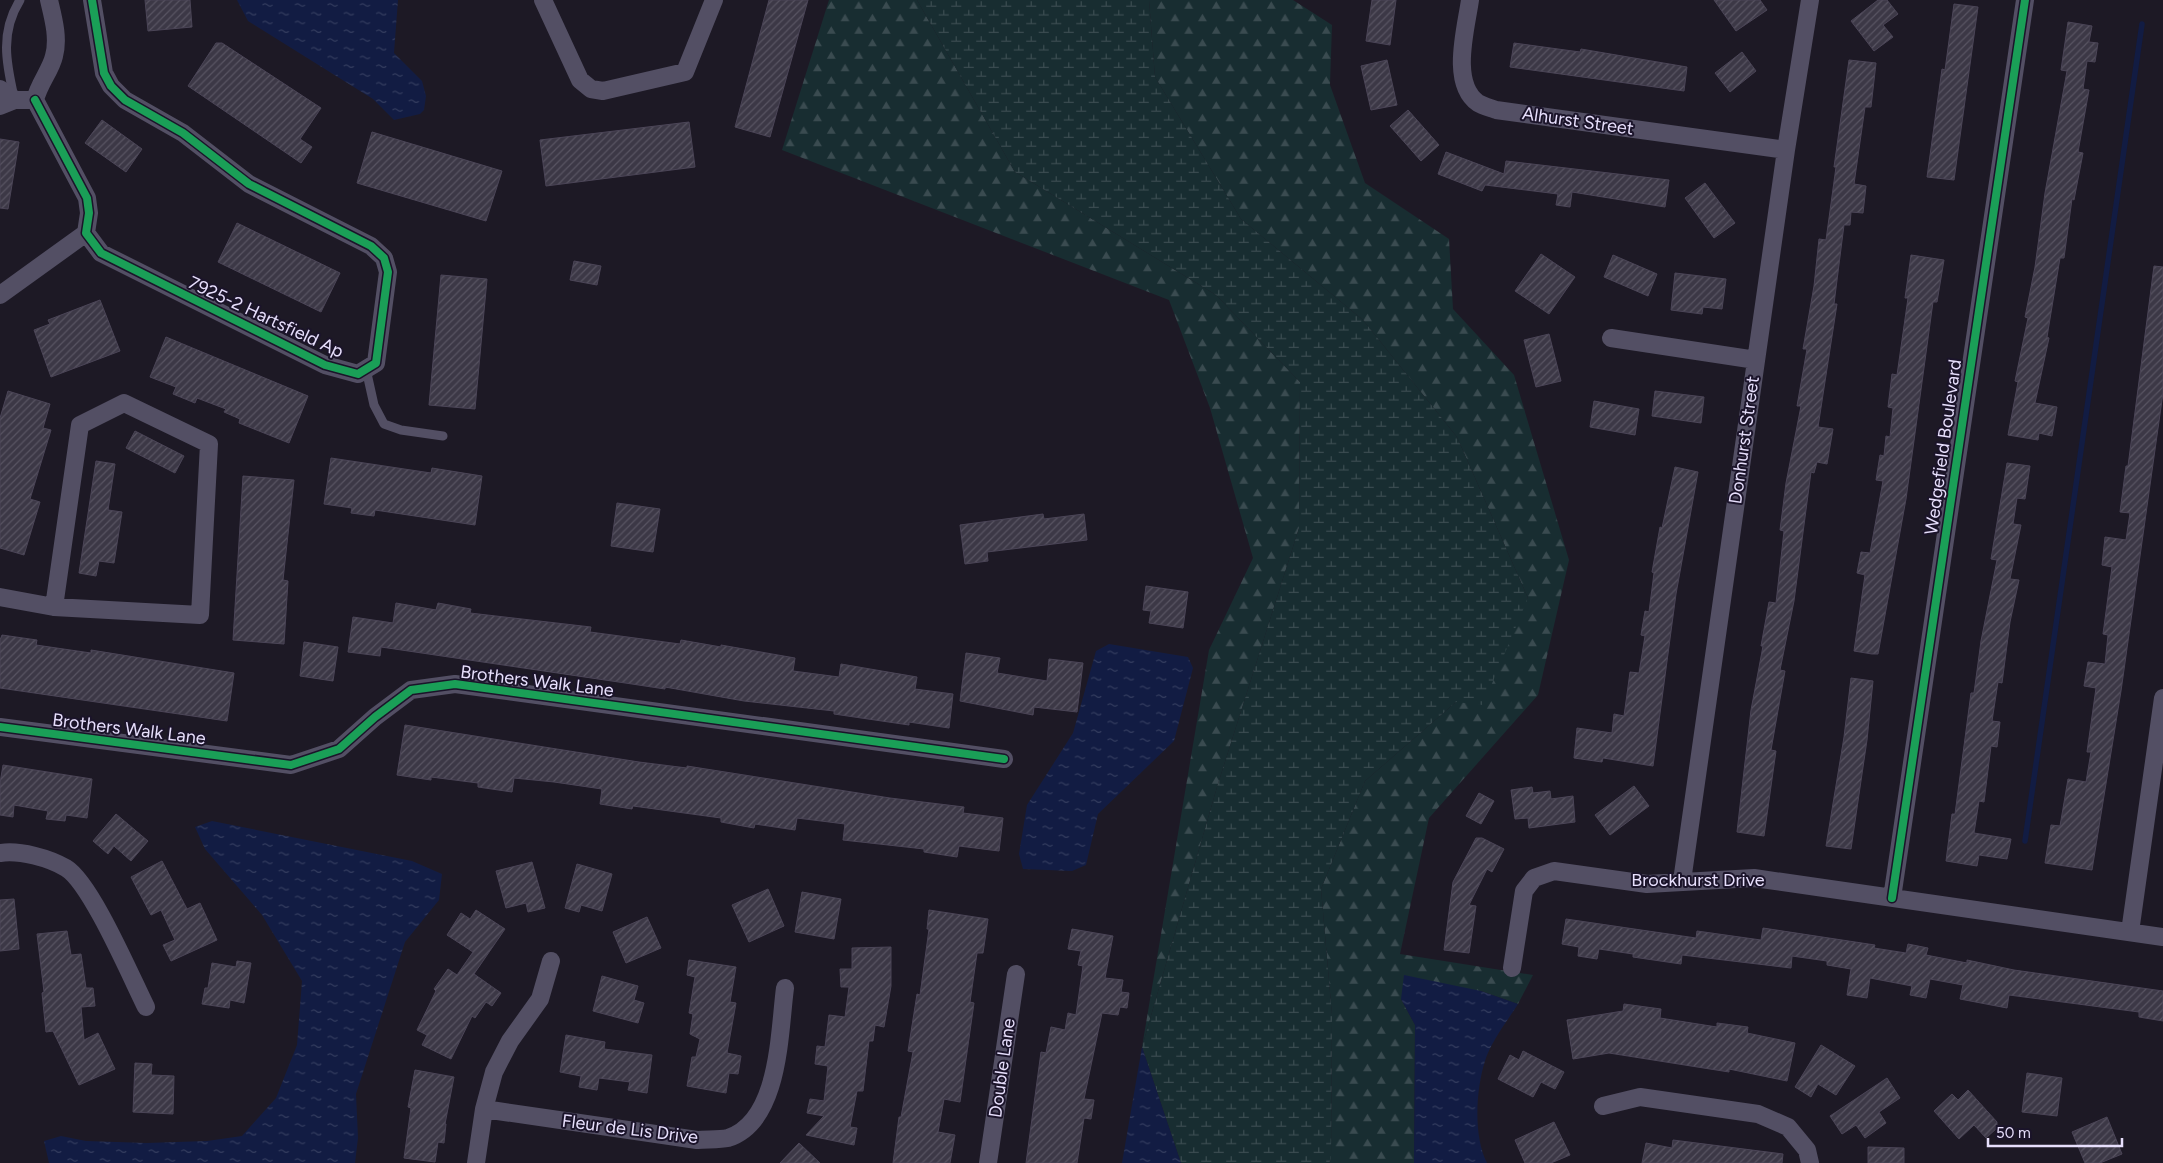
<svg xmlns="http://www.w3.org/2000/svg" width="2163" height="1163" font-family="Figtree,sans-serif">
  <style>
    .forest { fill: url(#forest-firs) }
    .wetland { fill: url(#wetland-marsh) }
    .water { fill: url(#water-ripples) }
    .lines { fill: none; stroke-linecap: round; stroke-linejoin: round }
    .stream { stroke: #121c43; stroke-width: 5.5 }
    .building { fill: url(#building-hatch); stroke: #4b4557 }
    .lane { stroke: #534f64; stroke-width: 9 }
    .street { stroke: #534f64; stroke-width: 18 }
    .cycleway-casing { stroke: #1b142a; stroke-width: 11 }
    .cycleway { stroke: #1a9f57; stroke-width: 8 }
    .labels { text-anchor: middle; stroke-width: 4; stroke-linejoin: round; paint-order: stroke }
    .street-label { font-size: 18px; fill: #e7dffc; stroke: #1b142a }
  </style>
  <defs>
    <pattern id="forest-firs" width="22" height="20" patternUnits="userSpaceOnUse" patternTransform="scale(1.25)"><rect width="22" height="20" fill="#182d31"/><path d="M5 1l3.5 6h-7zM16 11l3.5 6h-7z" fill="#3a4b50"/></pattern>
    <pattern id="wetland-marsh" width="20" height="14" patternUnits="userSpaceOnUse" patternTransform="scale(1.25)"><rect width="20" height="14" fill="#182d31"/><path d="M1 5h8M5 5V1M11 12h8M15 12V8" fill="none" stroke="#3a4b50"/></pattern>
    <pattern id="water-ripples" width="26" height="14" patternUnits="userSpaceOnUse" patternTransform="scale(1.25)"><rect width="26" height="14" fill="#121c43"/><path d="M2 4q2-2 4 0t4 0M15 11q2-2 4 0t4 0" fill="none" stroke="#343d5f"/></pattern>
    <pattern id="building-hatch" width="6" height="6" patternUnits="userSpaceOnUse" patternTransform="scale(1.25)"><rect width="6" height="6" fill="#3c3846"/><path d="M-1 1l2-2M0 6l6-6M5 7l2-2" fill="none" stroke="#585462"/></pattern>
  </defs>
  <rect width="100%" height="100%" fill="#1d1925"/>
  <path class="forest" d="M829,0H917L1015,172L1216,295L1300,382L1299,528L1217,787L1142,1047L1209,650L1253,558L1210,408L1169,300L782,150Z
    M1149,0H1293L1332,25L1330,85L1365,183L1449,239L1453,309L1514,375L1569,560L1538,695L1429,818L1400,954L1533,975L1518,1004L1481,991L1401,999L1415,1025L1414,1163H1329L1331,1159L1332,1015L1321,889L1365,781L1456,702L1528,598L1457,437L1363,320L1241,219L1155,77Z"/>
  <path class="wetland" d="M917,0H1149L1155,77L1241,219L1363,320L1457,437L1528,598L1483,705L1456,702L1365,781L1321,889L1332,1015L1331,1159L1329,1163H1181L1142,1047L1217,787L1299,528L1300,382L1216,295L1015,172Z"/>
  <path class="water" d="M237,0H398L394,53L422,81L426,96L424,110L420,114L394,120L373,99L248,21Z
    M1109,644L1188,657L1193,668L1174,741L1098,814L1086,865L1072,871L1023,869L1019,854L1027,805L1073,733L1096,651Z
    M212,821L412,861L442,874L439,900L405,942L356,1094L358,1138L355,1163H49L44,1141L61,1136L86,1141L146,1143L207,1141L242,1136L276,1098L297,1045L302,981L262,915L205,849L195,827Z
    M1404,975L1481,991L1518,1004C1508,1020 1490,1043 1485,1061C1476,1089 1473,1136 1487,1163H1414L1415,1025L1401,999Z
    M1142,1047L1181,1163H1122Z"/>
  <g class="lines">
    <path class="stream" d="M2025,841L2142,24"/>
  </g>
  <path class="building" d="M145,0H190L192,27L148,31Z
    M769,0H808L770,137L735,127Z
    M1372,0H1396L1390,45L1366,41Z
    M1714,0H1760L1767,10L1736,31Z
    M1878,0H1887L1898,14L1883,25L1893,37L1874,51L1851,21Z
    M1954,4L1978,7L1954,180L1927,177L1942,69L1945,70Z
    M2068,22L2092,26L2089,42L2098,43L2095,62L2087,61L2083,89L2089,90L2078,152L2083,153L2074,200L2072,199L2064,258H2060L2047,337L2049,338L2035,403L2057,407L2052,436L2039,433L2038,440L2008,435L2018,382L2015,381L2028,318L2025,317L2035,267L2045,193L2067,71L2061,70Z
    M216,43H222L321,108L300,139L312,147L301,163L188,86Z
    M1514,43L1580,52L1581,49L1687,67L1684,91L1510,67Z
    M1742,52L1756,71L1730,92L1715,73Z
    M1387,60L1397,105L1371,110L1361,66Z
    M1849,60L1876,63L1871,107H1865L1854,184L1866,186L1863,213L1851,212L1850,225H1844L1834,304H1837L1818,427L1833,429L1827,464L1817,462L1814,473L1811,472L1794,601L1780,670L1785,671L1771,750L1776,751L1764,836L1737,832L1751,710L1763,646H1761L1769,602L1776,603L1784,531L1780,530L1786,483L1801,406H1797L1807,349H1803L1814,286L1819,239L1826,240L1836,167H1834Z
    M1408,110L1439,145L1421,161L1390,126Z
    M102,120L142,149L126,172L85,143Z
    M689,122L695,167L546,186L540,140Z
    M372,132L502,171L486,221L357,183Z
    M0,139L19,142L8,209L0,208Z
    M1446,152L1504,174L1506,161L1669,180L1665,207L1572,192L1570,207L1556,205L1558,194L1485,185L1482,191L1438,174Z
    M1705,183L1735,223L1714,238L1685,198Z
    M237,223L340,273L321,312L218,262Z
    M1541,254L1575,277L1549,314L1515,291Z
    M1613,255L1657,274L1648,296L1604,277Z
    M1911,255L1944,260L1937,302H1933L1906,499L1878,654H1872L1854,651L1865,575L1857,573L1861,552L1870,553L1883,481L1876,480L1880,455L1884,456L1886,436L1890,437L1893,408L1888,407L1892,374L1897,375L1908,298H1905Z
    M574,261L601,266L597,285L570,280Z
    M2154,266L2163,267V393L2121,691L2092,870L2045,863L2051,825L2060,826L2068,779L2086,782L2091,752H2087L2096,688L2084,686L2088,662L2105,664L2108,635L2103,634L2112,567L2102,565L2105,537L2126,540L2130,513L2120,512L2126,466H2128Z
    M1675,273L1726,279L1722,309L1703,307L1702,314L1671,310Z
    M441,275L487,279L475,409L429,405Z
    M100,300L120,351L51,377L34,330L50,324L48,320Z
    M1549,334L1561,381L1536,387L1524,340Z
    M166,337L308,396L289,443L239,423L240,419L224,412L226,409L197,398L195,403L173,394L176,387L150,377Z
    M8,391L50,404L43,428L51,430L30,499L40,502L24,555L0,548V418Z
    M1655,391L1704,397L1701,423L1652,416Z
    M1594,401L1639,409L1635,435L1590,427Z
    M135,431L184,456L175,473L126,448Z
    M331,458L431,473L432,468L482,476L475,525L375,510L374,516L351,513L352,508L324,504Z
    M96,461L115,464L108,510L122,512L114,563L99,561L96,576L79,573Z
    M2007,463L2030,466L2025,499L2017,498L2013,524L2021,525L2010,579L2019,580L2010,622L2002,683L1998,682L1992,721L2000,722L1997,747L1991,746L1984,802L1979,801L1974,833L2011,839L2007,859L1979,855L1977,866L1946,861L1952,814H1955L1971,693H1974L1981,641L1997,560L1991,559Z
    M1675,467L1698,472L1676,594L1653,766L1603,758L1602,762L1574,758L1577,728L1612,733L1614,714L1624,716L1630,672L1639,673L1645,636L1641,635L1645,611L1649,612L1654,573L1652,572L1660,527L1662,528Z
    M243,476L294,480L283,580L288,581L284,644L233,640Z
    M617,503L660,509L653,552L611,546Z
    M1043,514L1044,519L1084,514L1087,540L987,552L988,561L965,564L960,525Z
    M1146,586L1188,592L1183,628L1149,623L1151,611L1143,610Z
    M396,603L436,610L438,603L471,609L470,613L591,627L590,632L680,644L681,640L721,647V645L795,658L793,671L839,677L841,664L917,677L915,689L953,694L949,728L909,722V725L834,714V711L744,701L665,687V689L632,684L381,647L380,656L348,652L353,617L393,623Z
    M2,635L37,640L36,645L91,653V650L234,673L227,721L0,688V640Z
    M304,642L338,647L333,681L300,676Z
    M966,653L1000,658L997,673L1047,681L1049,659L1083,663L1077,712L1034,707L1033,715L960,701Z
    M1851,678L1873,681L1867,740L1851,849L1826,846L1844,737Z
    M405,725L639,762L687,768V766L890,798L964,807L963,813L1003,818L999,851L959,846L957,857L924,852V849L843,840L845,824L797,818L795,830L755,824L754,828L721,822V818L633,806L632,809L600,804L602,789L554,782L514,778L512,792L478,787V783L431,777V780L397,775Z
    M3,765L92,779L87,818L66,815L65,821L46,819L48,811L14,805L13,817L0,815V783Z
    M1634,786L1649,806L1610,835L1595,815Z
    M1532,787L1533,793L1550,791L1551,799L1573,796L1575,822L1529,828L1528,818L1515,819L1511,790Z
    M1479,793L1494,801L1481,824L1466,816Z
    M116,814L148,841L131,861L114,846L108,854L93,841Z
    M1476,838H1482L1504,849L1492,872L1487,869L1469,905L1476,906L1469,953L1444,950L1453,882Z
    M162,861L187,909L200,903L217,940L171,961L163,945L175,940L161,910L151,915L131,877Z
    M532,862L545,908L528,912L526,903L506,908L496,871Z
    M577,864L612,874L602,911L581,905L579,912L565,908Z
    M768,889L784,926L749,942L732,905Z
    M802,892L841,899L834,939L795,932Z
    M14,899L19,949L0,951V900Z
    M476,910L505,929L474,974L501,993L492,1006L486,1002L475,1018L472,1016L451,1059L422,1045L427,1035L417,1030L436,991L434,989L448,969L457,975L473,952L447,935L461,913L470,919Z
    M929,910L988,919L983,953H977L970,1002L974,1003L960,1102L944,1099L938,1132L955,1135L950,1163H893L899,1117H901L913,1052L908,1051L917,994L920,995L929,929H927Z
    M647,917L661,948L626,963L613,932Z
    M1566,919L1696,938L1697,931L1761,940L1763,928L1875,945L1874,948L1906,953L1908,944L1928,948L1926,955L1967,963V960L2014,970L2163,991V1021L2139,1017V1012L2009,995L2007,1008L1960,999L1963,985L1930,979L1926,998L1910,995L1912,986L1870,978L1867,998L1847,995L1851,969L1827,965V961L1792,956L1791,968L1682,955L1681,964L1633,957V954L1599,949L1597,959L1578,956L1579,947L1562,944Z
    M1072,929L1113,936L1105,978L1123,980L1121,992L1129,993L1127,1008L1120,1007L1118,1015L1102,1013L1084,1099L1094,1100L1091,1119L1084,1118L1077,1163H1026L1041,1052L1046,1053L1051,1027L1065,1030L1068,1013L1076,1015L1083,966L1078,965L1081,951L1068,949Z
    M67,931L71,955L81,954L86,988H93L95,1006L81,1007L84,1040L98,1033L115,1069L79,1085L53,1031L46,1032L42,993L44,992L37,934Z
    M891,947V986L884,1027L875,1025L873,1041H869L863,1091H857L850,1127L857,1128L854,1145L806,1135L824,1116L807,1113L810,1099L824,1101L828,1066L815,1064L817,1046L825,1047L829,1015L845,1017L849,987H841L840,969H852V948Z
    M689,960L736,967L730,1002L736,1003L727,1053L741,1056L738,1074L729,1073L726,1093L687,1086L692,1057H696L700,1039L690,1034L693,1014L689,1013L695,977L687,975Z
    M237,961L251,963L244,1003L230,1000L229,1008L202,1004L205,988H208L212,963L236,967Z
    M602,976L638,986L634,1000L644,1003L638,1023L593,1011Z
    M1624,1004L1661,1009L1660,1018L1717,1027V1023L1748,1027L1747,1033L1795,1043L1787,1081L1729,1069V1072L1609,1053L1573,1059L1567,1020L1623,1011Z
    M566,1035L605,1042L604,1049L652,1055L647,1093L628,1090L630,1082L599,1078L597,1090L579,1087L581,1076L560,1072Z
    M1821,1045L1855,1066L1836,1095L1818,1084L1811,1097L1795,1087Z
    M1523,1051L1564,1072L1555,1089L1541,1082L1533,1097L1498,1079L1510,1055L1519,1060Z
    M135,1063L152,1064L151,1075L174,1076L173,1114L133,1112Z
    M415,1070L454,1077L445,1124H446L444,1143L438,1142L435,1162L404,1158L411,1108L408,1107Z
    M2027,1073L2062,1078L2057,1116L2022,1112Z
    M1887,1078L1900,1098L1879,1112L1886,1123L1865,1138L1856,1125L1842,1134L1830,1116Z
    M1968,1090L1997,1122V1128L1986,1138L1974,1125L1959,1139L1934,1111L1952,1094L1958,1100Z
    M2107,1117L2122,1154L2100,1163H2085L2072,1132Z
    M1554,1122L1570,1155L1551,1163H1525L1515,1140Z
    M1673,1140L1783,1154L1782,1163H1642L1646,1143L1672,1148Z
    M799,1143L820,1163H780Z
    M1868,1147L1904,1148V1163H1868Z"/>
  <g class="lines">
    <path class="lane" d="M14,97C6,62 0,32 20,0
      M366,369L374,405L384,424L401,430L443,436"/>
    <path class="street" d="M543,0L580,80L591,89L603,91L685,72L714,0
      M1470,0C1466,29 1450,83 1478,103C1483,106 1491,108 1496,110L1786,150
      M0,89L15,100
      M35,100L87,198L89,213L86,233L101,253L325,365L358,374L376,363L388,272L384,258L371,246L249,184L183,133L125,100L111,86L104,73L92,0
      M35,100C39,83 51,70 54,56C59,38 53,17 49,0
      M0,106L15,100H35
      M0,295L86,233
      M1611,338L1756,360
      M0,597L54,607L200,615L209,444L124,403L80,425L54,607
      M0,727L291,765L339,749L375,717L411,690L455,684L1004,759
      M0,853C20,850 49,858 66,868C91,883 131,977 146,1007
      M1682,881L1786,150L1810,0
      M1892,898L2025,0
      M2130,932L2163,698
      M1512,968L1524,891L1534,878L1554,871L1647,884L1754,878L2163,937
      M1603,1106L1640,1097L1758,1114L1788,1127L1807,1150L1810,1163
      M484,1109L697,1140C706,1139 719,1140 728,1138C780,1121 779,1033 785,988
      M476,1163L484,1109L494,1072L510,1041L540,999L551,961
      M988,1163L1016,974"/>
    <g class="cycleway-casing">
      <path id="cycleway" d="M35,100L87,198L89,213L86,233L101,253L325,365L358,374L376,363L388,272L384,258L371,246L249,184L183,133L125,100L111,86L104,73L92,0
        M0,727L291,765L339,749L375,717L411,690L455,684L1004,759
        M1892,898L2025,0"/>
    </g>
    <use href="#cycleway" class="cycleway"/>
  </g>
  <g class="labels">
    <g class="street-label">
      <text transform="translate(1578 121) rotate(8)" y="6">Alhurst Street</text>
      <text transform="translate(266 317) rotate(25)" y="6">7925-2 Hartsfield Ap</text>
      <text transform="translate(1744 440) rotate(-82)" y="6">Donhurst Street</text>
      <text transform="translate(1943 447) rotate(-82)" y="6">Wedgefield Boulevard</text>
      <text transform="translate(537 681) rotate(7)" y="6">Brothers Walk Lane</text>
      <text transform="translate(129 729) rotate(7)" y="6">Brothers Walk Lane</text>
      <text x="1698" y="886">Brockhurst Drive</text>
      <text transform="translate(1002 1068) rotate(-82)" y="6">Double Lane</text>
      <text transform="translate(630 1129) rotate(7)" y="6">Fleur de Lis Drive</text>
    </g>
  </g>
  <path d="M1988 1138v8h134v-8" fill="none" stroke="#e7dffc" stroke-width="2.5"/>
  <text x="1996" y="1138" font-size="15" fill="#e7dffc" stroke="#1b142a" stroke-width="4" paint-order="stroke">50 m</text>
</svg>
